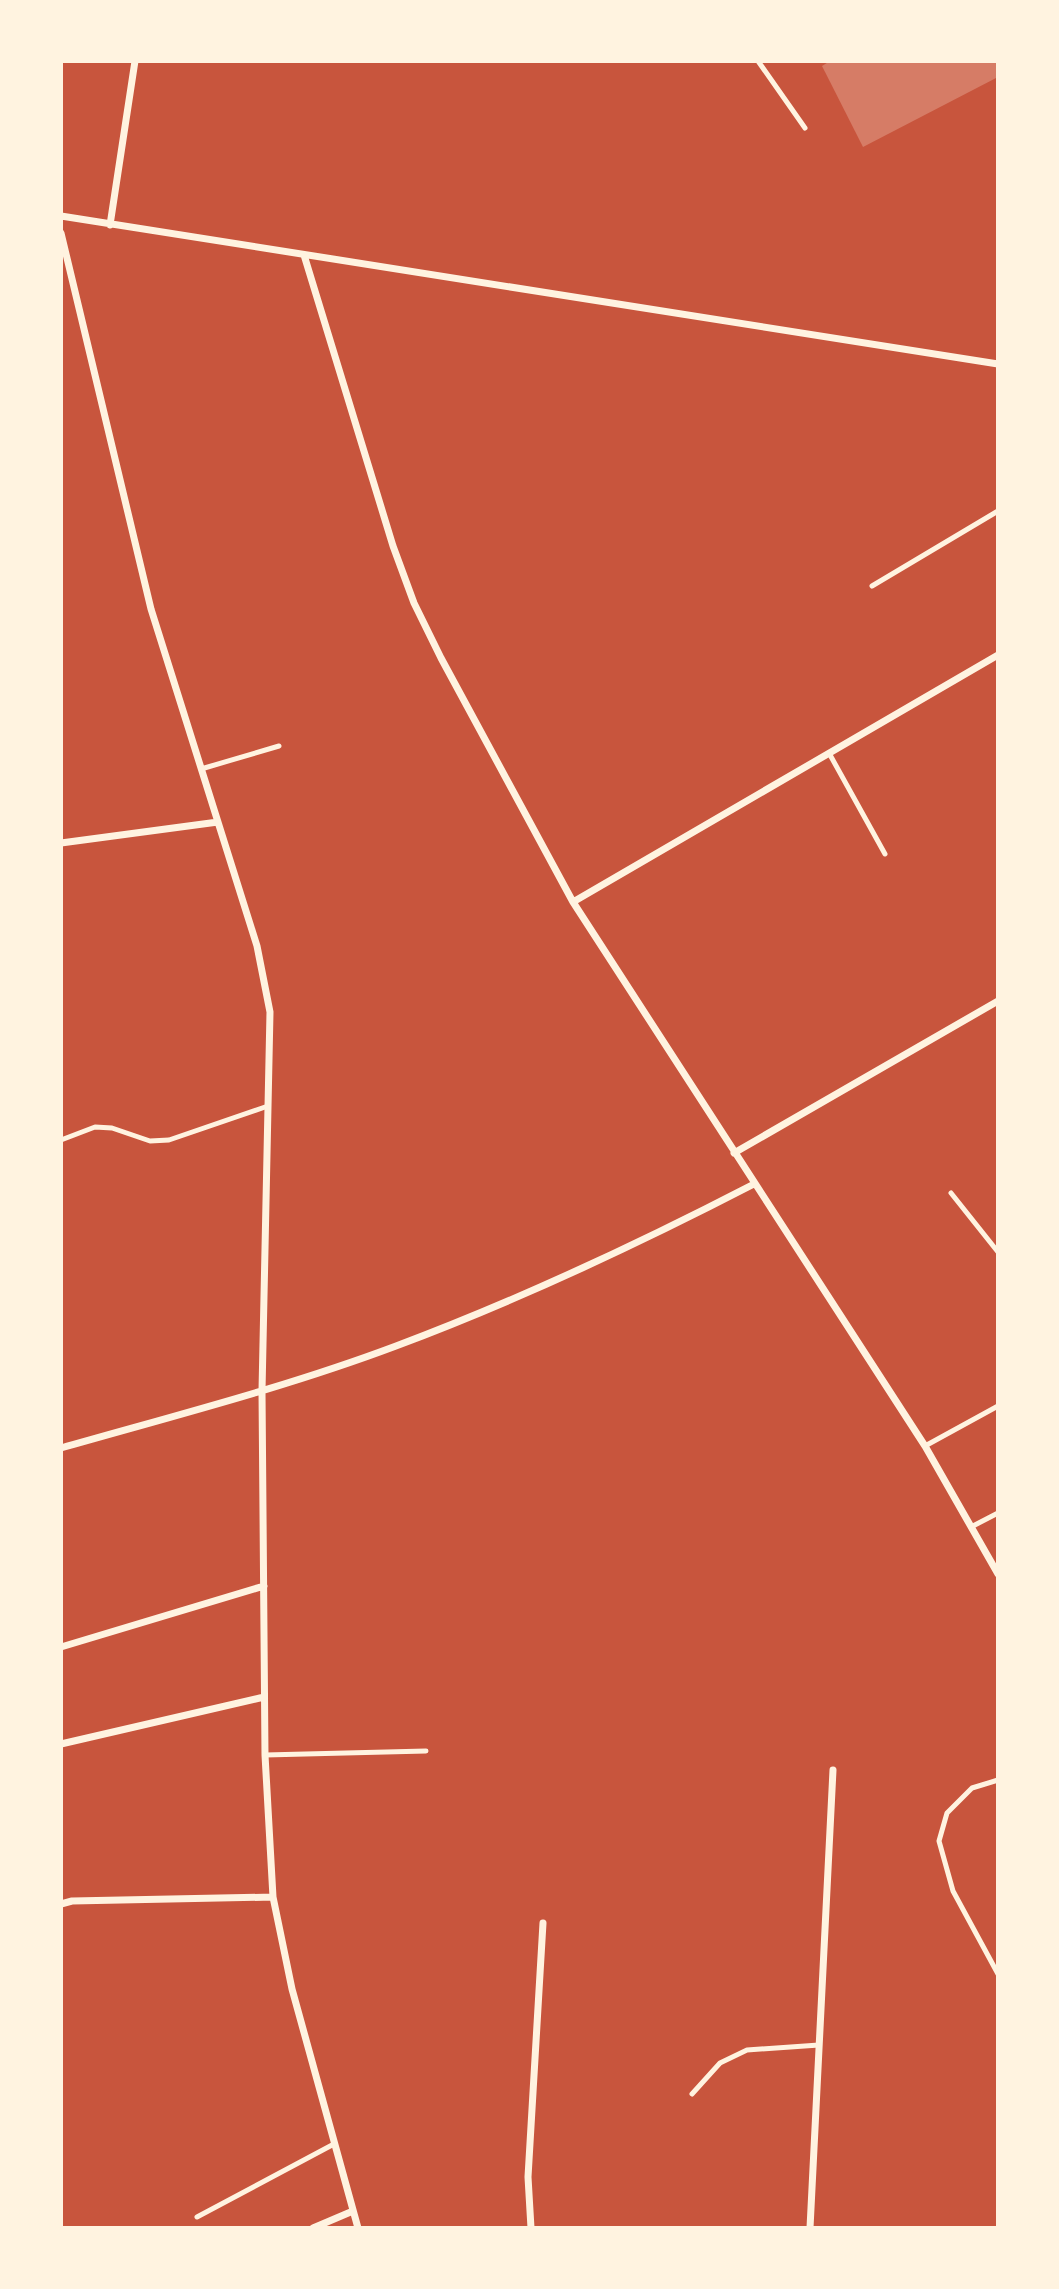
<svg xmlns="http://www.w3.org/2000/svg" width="1059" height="2289" font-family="'IBM Plex Serif',serif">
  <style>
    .building { fill: #d67c66 }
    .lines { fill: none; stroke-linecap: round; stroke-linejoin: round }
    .service { stroke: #fff3e0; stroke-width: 5 }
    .minor { stroke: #fff3e0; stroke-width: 7 }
  </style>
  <rect width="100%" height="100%" fill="#c8553d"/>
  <path class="building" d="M830,61H998V77L863,147L822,66Z"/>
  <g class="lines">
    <path class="service" d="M758,61L805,128
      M872,586L998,511
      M829,753L885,854
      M201,769L279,746
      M61,1140L95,1127L112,1128L150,1141L169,1140L268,1106
      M951,1193L998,1252
      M925,1446L998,1406
      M971,1527L998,1513
      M265,1755L426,1751
      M998,1780L972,1788L947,1813L939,1841L953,1891L998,1974
      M692,2094L720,2063L747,2050L819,2045
      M197,2217L334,2144"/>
    <path class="minor" d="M61,216L998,364
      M110,225L135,61
      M61,233L151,609L257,946L270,1012L262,1391L265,1755L273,1897L292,1989L358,2228
      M304,255L393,546L414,603L441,658L573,902L925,1446L998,1574
      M61,843L218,822
      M573,902L998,655
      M734,1153L998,1001
      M61,1448C173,1416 287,1387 396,1346C519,1300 638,1244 754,1184
      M61,1647L264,1586
      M61,1744L264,1697
      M61,1904L72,1901L273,1897
      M313,2228L353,2211
      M531,2228L528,2177L543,1923
      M810,2228L833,1770"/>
  </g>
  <rect width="1059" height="2289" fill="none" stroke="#fff3e0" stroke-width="126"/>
</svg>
